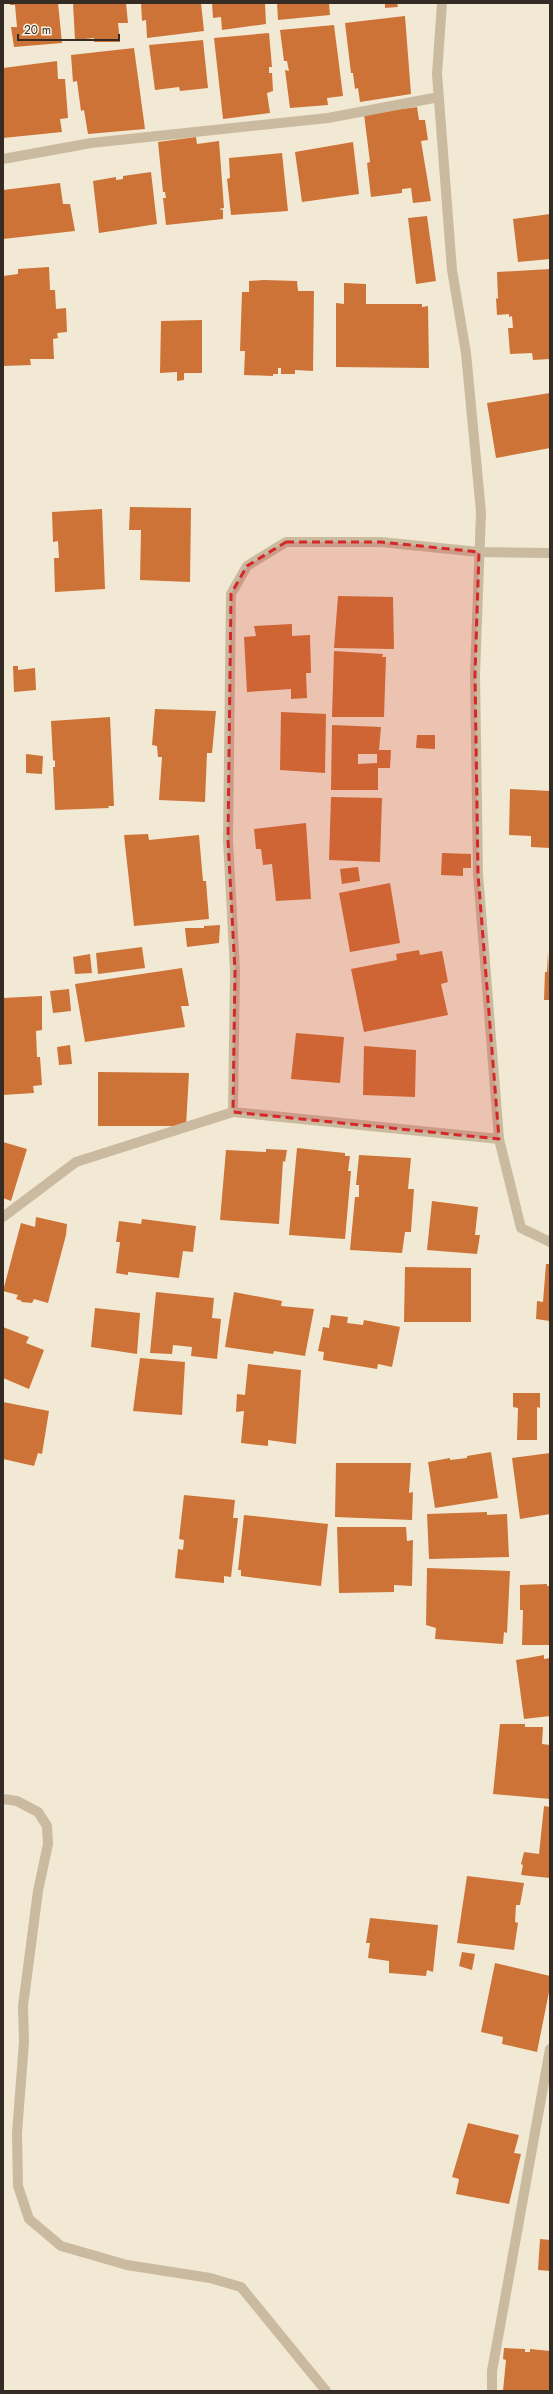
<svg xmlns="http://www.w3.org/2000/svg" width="553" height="2394" font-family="Jost,sans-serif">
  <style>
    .building { fill: #cd7337; fill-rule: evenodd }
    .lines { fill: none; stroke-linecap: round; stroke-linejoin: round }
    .street { stroke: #cabaa0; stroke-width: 10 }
    .marked { fill: #d62828; fill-opacity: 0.2; stroke: #d62828; stroke-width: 3; stroke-dasharray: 8 5; stroke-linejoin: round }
  </style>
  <rect width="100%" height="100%" fill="#f2e9d4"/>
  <path class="building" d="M10,3H58L62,43L14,47L11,27H17L15,5H10Z
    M73,3H126L128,23H118L120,42H94V38L75,40Z
    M141,3H201L204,31L147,38L146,20L142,21Z
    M212,3H265L266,24L222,30L221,17L213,18Z
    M277,3H329L330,15L278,20Z
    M385,3H397L398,7L385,8Z
    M405,16L411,94L360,102L358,88L355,89L353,73H351L345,23Z
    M334,25L343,96L327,98L328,105L290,108L285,70L289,71L287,61H284L280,30Z
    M269,33L272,67H269V73H272L273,91L267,93L270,113L223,119L214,38Z
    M203,40L208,88L180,91L179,87L155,90L149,45Z
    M134,48L145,129L88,134L84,110L81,111L77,81L73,82L71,55Z
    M57,61L58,79H65L68,118L60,119L62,132L3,138V68Z
    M417,107L419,120H425L428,140L421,141L431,201L413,203L411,188L402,189V193L371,197L367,163L370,162L364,114Z
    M196,137L197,144L219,141L224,208L219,209L223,210V219L166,225L163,198H166L165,192H163L158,142Z
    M353,142L359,194L302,202L295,152Z
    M282,153L288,211L231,215L227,179L230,178L229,158Z
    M151,172L157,224L99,233L93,181L116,177V180L123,179V176Z
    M60,183L63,204H70L75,231L3,239V190Z
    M550,214V259L518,262L513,219Z
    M427,216L436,281L416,284L408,218Z
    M49,267L50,290H55L56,309L66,308L67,332L57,333L58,338L53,339L54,359H30L31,365L3,366V276L18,274V269Z
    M550,269V359L533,360L532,353L510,354L508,328H513L512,316L509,317V314L497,315L496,298L498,299L497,272Z
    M264,280L297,281L298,291H314L313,371L295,370V374H281V368H278V374H273V376L244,375L245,351H240L242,292H249V281Z
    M344,283L366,284V304H422V307L428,306L429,368L336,367V303L344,304Z
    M202,320V373H184V380L177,381V372L160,373L161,321Z
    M550,393V448L496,458L487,403Z
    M130,507L191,508L190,582L140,580L141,530H129Z
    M102,509L105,589L55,592L54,558H59L58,541L53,542L52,512Z
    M338,596L393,597L394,649L334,648Z
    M292,624V636L310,635L311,673H306L307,698L291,699V689L247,692L244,637L256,636L254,626Z
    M334,651L383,654L382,657H386L384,717H332Z
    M13,666H18V670L35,668L36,690L14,692Z
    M155,709L216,711L212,753H207L205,802L159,800L162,757H158L157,746L152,745Z
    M281,712L326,714L325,773L280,770Z
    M110,717L114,806H108L109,808L55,810L53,767H55V761L53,760L51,721Z
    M332,725L381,727L379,750H391L390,768H378V790H331ZM358,754H377V763L358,764Z
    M417,735H435V749L416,748Z
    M26,754L43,756L42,774L26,773Z
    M510,789L550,791V848L531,847V836L509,835Z
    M331,797L382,798L380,862L329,860Z
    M306,823L311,899L276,901L272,864L263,865L261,849H256L254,829Z
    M148,834L149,840L199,835L203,881H206L209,919L134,926L124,835Z
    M442,853L471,854V868H463V876L441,875Z
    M358,867L360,881L342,884L340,869Z
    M390,883L400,943L350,952L339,893Z
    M220,925L219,943L187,947L185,928H204V926Z
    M142,947L145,968L98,974L96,953Z
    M419,950L420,955L442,951L448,982L441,984L448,1015L364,1032L351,969L397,960L396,954Z
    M548,952L550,1000H544L545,972H547Z
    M90,954L92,973L75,974L73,957Z
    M182,968L189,1006H181L185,1027L85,1042L75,984Z
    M69,989L71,1011L53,1013L50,991Z
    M42,996V1030L36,1031L37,1057H40L42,1085L33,1086L34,1093L3,1095V998Z
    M296,1033L344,1037L340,1083L291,1079Z
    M70,1045L72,1064L59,1065L57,1047Z
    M364,1046L416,1050L415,1097L363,1095Z
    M98,1072L189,1073L186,1126H98Z
    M3,1142L27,1149L11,1201L3,1198Z
    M297,1148L345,1153V1156H350L348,1171H351L345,1239L289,1235Z
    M266,1149L287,1150L285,1162L283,1161L279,1224L220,1220L226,1150L266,1152Z
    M359,1155L411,1158L408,1189H414L411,1232H405L402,1253L350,1250L355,1197H359V1185H356Z
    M432,1201L478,1207L475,1235H480L477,1254L427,1250Z
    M36,1217L67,1224L66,1235L48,1303L34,1299L32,1303L21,1302L22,1301L16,1299L18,1295L3,1291L21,1223L35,1227Z
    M142,1219L196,1226L193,1252L183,1251L179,1278L128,1272V1275L116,1273L120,1242H116L119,1221L141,1224Z
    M546,1264H550V1321L536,1319L537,1301L543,1302Z
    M405,1267L471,1268V1322H404Z
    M156,1292L214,1298L212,1318L221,1319L217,1359L191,1356L192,1347L173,1345L172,1354L150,1353Z
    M234,1292L282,1301L281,1306L314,1309L305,1356L274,1351L273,1354L225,1347Z
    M95,1308L140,1313L137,1354L91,1347Z
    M331,1315L348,1317L347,1323L363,1325L364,1320L400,1327L392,1367L378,1364L377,1369L323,1360L324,1352L318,1351L323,1327L329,1328Z
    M3,1327L29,1337L26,1343L44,1350L29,1389L3,1378Z
    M140,1358L185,1362L182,1415L133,1411Z
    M248,1364L301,1370L296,1444L268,1440V1446L241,1443L244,1411L236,1412L237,1394L245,1395Z
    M513,1393H540V1408L537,1407V1440H517L518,1408L513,1407Z
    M3,1402L49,1411L42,1454L38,1453L34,1466L3,1459Z
    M491,1452L498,1498L435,1508L428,1462L450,1458V1460L467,1458V1456Z
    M550,1453V1514L520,1519L512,1458Z
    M336,1463H411L409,1493L413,1492L412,1520L335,1517Z
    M184,1495L235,1500L233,1518H238L231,1577L224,1576V1583L175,1578L178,1549L183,1550L184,1540L179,1539Z
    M487,1512V1515L507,1514L509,1557L429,1559L427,1514Z
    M244,1515L328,1524L321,1586L241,1576V1570H238Z
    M337,1527H406L407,1541L413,1540L412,1586L394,1585V1592L339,1593Z
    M427,1568L510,1571L507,1633L504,1632L503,1644L435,1639L436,1628L426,1625Z
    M547,1584V1586H550V1645H522L523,1610H520V1585Z
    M544,1655V1659L550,1658V1716L524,1719L516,1660Z
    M500,1724H525V1727H543L542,1744L550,1745V1799L493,1794Z
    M544,1806L550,1807V1878L521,1875L523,1865L521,1864L524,1852L539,1854Z
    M467,1876L524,1883L520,1905H516L515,1922L518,1923L514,1950L457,1943Z
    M370,1918L438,1925L433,1972L427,1970L426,1976L389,1973V1961L368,1958L370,1943H366Z
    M462,1952L475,1954L472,1970L459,1966Z
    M495,1963L550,1976V1987L537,2052L502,2044L503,2037L481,2032Z
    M468,2123L519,2135L514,2153L521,2154L509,2204L456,2194L459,2179L452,2177Z
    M540,2239L550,2240V2271L538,2270Z
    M504,2348L525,2349V2352H530V2349L550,2351V2391H503L506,2360L503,2359Z"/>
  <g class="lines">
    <path class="street" d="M442,3L437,74L441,126L452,270L466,353L481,512L475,674L478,874L499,1139L521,1228L550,1242
      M3,159L91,143L328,118L439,97
      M233,1112L235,971L228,840L231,594L247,566L286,542H381L479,552L550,553
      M3,1217L76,1162L233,1112L499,1139
      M3,1799L17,1801L38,1812L47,1826L48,1844L38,1891L23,2006L24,2042L17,2133L18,2186L29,2219L61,2246L127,2265L210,2278L241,2287L326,2391
      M492,2391V2371L550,2049"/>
  </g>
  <path class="marked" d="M286,542H381L479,552L475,674L478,874L499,1139L233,1112L235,971L228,840L231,594L247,566Z"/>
  <rect width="553" height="2394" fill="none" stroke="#332b24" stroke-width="8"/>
  <path d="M18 34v6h101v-6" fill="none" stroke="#332b24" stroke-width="2"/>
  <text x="24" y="34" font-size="12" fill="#332b24" stroke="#faf2e1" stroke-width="3" paint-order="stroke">20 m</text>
</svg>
